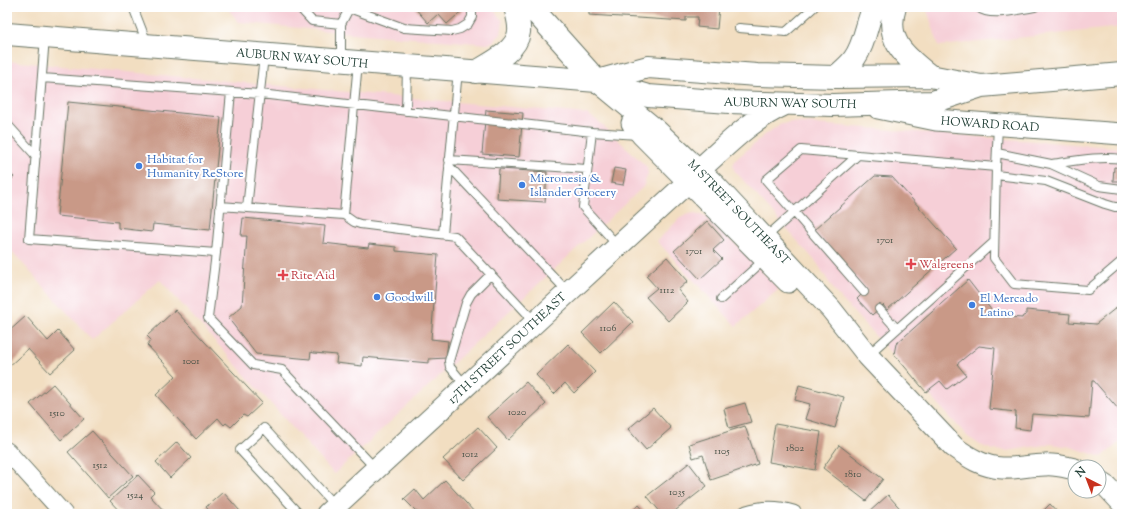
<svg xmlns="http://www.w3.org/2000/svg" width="1129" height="521" font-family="'Sorts Mill Goudy',serif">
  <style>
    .built { fill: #f6cfd7 }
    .building { fill: #c99987 }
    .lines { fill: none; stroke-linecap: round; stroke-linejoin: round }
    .service-casing { stroke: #697565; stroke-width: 10 }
    .minor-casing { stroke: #697565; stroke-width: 19 }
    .tertiary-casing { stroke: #697565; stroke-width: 23 }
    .secondary-casing { stroke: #697565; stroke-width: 24 }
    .service { stroke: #fff; stroke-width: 8 }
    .minor { stroke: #fff; stroke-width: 17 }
    .tertiary { stroke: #fff; stroke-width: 21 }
    .secondary { stroke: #fff; stroke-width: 22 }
    .shop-dot { fill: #3f7fe0; stroke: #fff; stroke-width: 1.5 }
    .health-dot { fill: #e0444e; stroke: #fff; stroke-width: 1.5 }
    .labels { text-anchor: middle; stroke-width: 4; stroke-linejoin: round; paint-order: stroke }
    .number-label { font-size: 10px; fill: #4a5449 }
    .street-label { font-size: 12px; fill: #1f3d34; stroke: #fff }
    .shop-label { font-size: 12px; fill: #366cbe; stroke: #fff; text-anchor: start }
    .health-label { font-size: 12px; fill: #be3a42; stroke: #fff; text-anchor: start }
  </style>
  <rect width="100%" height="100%" fill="#fff"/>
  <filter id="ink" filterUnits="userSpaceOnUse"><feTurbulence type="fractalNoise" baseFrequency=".025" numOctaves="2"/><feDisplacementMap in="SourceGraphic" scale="8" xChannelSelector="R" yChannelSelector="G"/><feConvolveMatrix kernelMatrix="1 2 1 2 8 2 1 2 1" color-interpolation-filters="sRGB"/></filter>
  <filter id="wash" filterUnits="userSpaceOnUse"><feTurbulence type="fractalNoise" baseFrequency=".012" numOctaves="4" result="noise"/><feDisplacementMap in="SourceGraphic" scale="16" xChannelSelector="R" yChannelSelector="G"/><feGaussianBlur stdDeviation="0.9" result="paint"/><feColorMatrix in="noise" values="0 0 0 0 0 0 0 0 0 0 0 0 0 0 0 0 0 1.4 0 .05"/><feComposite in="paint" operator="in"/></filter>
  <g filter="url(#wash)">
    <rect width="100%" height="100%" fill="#f2dec1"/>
    <path class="built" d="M226,7H491L503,21L501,34L494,41L488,44L338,32L239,22Z
      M926,7H1122V27L939,46Z
      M7,61L587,114L598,121L647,167L648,174L643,187L334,474L160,280L92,340L7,246Z
      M790,122L1122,148V440L1102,457L1071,447L1051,444L1006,451L993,450L980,445L968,437L835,292L817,263L734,170L733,166L735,160L766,134L779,125Z
      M694,213L700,214L712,219L779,289L736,326L657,241L680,218L686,215Z"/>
    <g id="blocks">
      <path class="building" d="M414,7H466L447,24L438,14L428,23Z
        M589,7H719L717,29L697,27L698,17H686V21L589,15Z
        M68,102L221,117L210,230L153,224L152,232L118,228V222L57,216Z
        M486,110L523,113L519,157L482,154Z
        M1114,167L1122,168V181H1113Z
        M614,168L626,170L623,185L611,183Z
        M499,169L547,172L545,202L497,199Z
        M7,170L14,177L7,184Z
        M875,176L892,177L956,248L887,310L883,305L872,315L857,299L867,289L814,230Z
        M243,218L325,226L323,243L368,248L369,244L396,247V251L438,255L431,339L448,341L446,358L429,359V363L363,357L362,366L336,363L337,355L314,353L311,352L310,359L256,354L228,318L242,306L247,236H241Z
        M707,221L724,240L713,250L722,259L700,279L674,251Z
        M667,257L688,281L678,290L688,302L668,321L646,297L657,288L646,276Z
        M968,280L996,316L1022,318L1023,316L1026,315V310L1070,314L1069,322L1096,324L1122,303V408L1119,410L1094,381H1092L1089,418L1032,414L1030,430L1015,428L1016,412L989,409L995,348L979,346L957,364L966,375L947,389L940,381L926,392L894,354L896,344Z
        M614,302L633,322L601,353L582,333Z
        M175,310L262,403L247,417L243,415L231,427L226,423L224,425L218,418L196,439L156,395L176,376L147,345L151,340L147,336Z
        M26,316L48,341L58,331L75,350L50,373L28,349L7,368V333Z
        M568,344L595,372L574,393L565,383L554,394L536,375Z
        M526,382L546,404L508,440L487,417Z
        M53,384L84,419L61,440L30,404Z
        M799,385L844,397L835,428L805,419L810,404L795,400Z
        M745,403L751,422L729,428L724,409Z
        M653,408L671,428L646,450L628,429Z
        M775,424L821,432L815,470L769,462Z
        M745,426L758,464L711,480L703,455L693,458L689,444Z
        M478,427L497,448L463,480L443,459Z
        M92,431L133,476L108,498L68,452Z
        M177,442L191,458L170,478L156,462Z
        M839,445L883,479L866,501L823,468Z
        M689,463L707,486L671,514H662L647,496Z
        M138,475L154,492L150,496L167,514H122L110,501Z
        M445,480L476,514H419L404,499L415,489L424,500Z
        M223,492L240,511L237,514H212L206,507Z
        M888,495L905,514H869L868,513Z
        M1050,504L1059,514H1040Z
        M639,505L647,514H629Z"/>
    </g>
  </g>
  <g filter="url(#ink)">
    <use href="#blocks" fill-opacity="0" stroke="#697565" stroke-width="1"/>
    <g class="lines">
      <g class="service-casing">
        <path id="service" d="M133,7L147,43
          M299,7L312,21L341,24V61
          M978,7C990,18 1020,9 1035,7
          M349,8L404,28L452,31L460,29L468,24L472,17V7
          M341,24L350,7
          M739,28L786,32L814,7
          M45,37L29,239L216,253L231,92
          M42,78L260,94L592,132L638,135
          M406,111L407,67
          M7,124L36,156
          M592,132L583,207L618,246
          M997,153L1051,164L1099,186L1122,189
          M858,155L801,150L766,180L864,292
          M449,160L587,169
          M1052,164C1075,161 1098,156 1122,159
          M449,166L567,291
          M996,167L998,126
          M996,175L1046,181L1105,204L1115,207H1122
          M220,206L344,215L354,222L360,224L455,236L535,322
          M247,208L264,56
          M344,215L358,62
          M443,234L458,70
          M765,238L858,155L996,167L994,258L1014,284L1088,290L1122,261
          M216,253L208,318L253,365L282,370L375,468
          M721,299L765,259
          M879,309L897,329
          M868,355L994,242
          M465,385L450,367L449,361L466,303L471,294L491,274
          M299,514L240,450L264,428L335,506"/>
      </g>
      <g class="minor-casing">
        <path id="minor" d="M7,451L64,514
          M747,514C762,509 778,509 793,514"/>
      </g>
      <g class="tertiary-casing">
        <path id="tertiary" d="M597,81L654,128L715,185L831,309L868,356L954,447C968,457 983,467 1002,468C1016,469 1030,465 1045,465C1055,464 1065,467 1075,469
          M878,108L936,120L1122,134
          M632,123L642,135L788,282
          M1099,482L1107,487L1122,503
          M327,514L688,182"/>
      </g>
      <g class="secondary-casing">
        <path id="secondary" d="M531,7L597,81
          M895,7C884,41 906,57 930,76
          M7,34L597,81L648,96L729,102L833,105L933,102L981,86L1122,74
          M476,72C491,63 517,51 519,32C520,24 517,15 515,7
          M836,77C842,71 849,66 854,59C865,44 866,24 874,7
          M597,81L648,67L757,75L836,77L930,76L981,86
          M699,170C727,145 750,120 785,104"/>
      </g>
      <use href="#service" class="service"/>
      <use href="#minor" class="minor"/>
      <use href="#tertiary" class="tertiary"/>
      <use href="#secondary" class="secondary"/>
    </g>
  </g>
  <g class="shop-dot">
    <circle cx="139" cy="166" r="4"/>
    <circle cx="522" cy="185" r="4"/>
    <circle cx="377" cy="297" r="4"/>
    <circle cx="972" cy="305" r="4"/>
  </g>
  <g class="health-dot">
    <path d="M909 258h4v4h4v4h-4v4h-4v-4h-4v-4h4z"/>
    <path d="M281 269h4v4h4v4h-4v4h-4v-4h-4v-4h4z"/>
  </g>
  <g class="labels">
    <g class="number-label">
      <text x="885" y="243">1701</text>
      <text x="694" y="254">1701</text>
      <text x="667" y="293">1112</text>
      <text x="608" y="331">1106</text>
      <text x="191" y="364">1001</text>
      <text x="517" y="415">1020</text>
      <text x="57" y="416">1510</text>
      <text x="795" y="451">1802</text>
      <text x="722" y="454">1105</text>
      <text x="470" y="457">1012</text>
      <text x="100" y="468">1512</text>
      <text x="853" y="477">1810</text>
      <text x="677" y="495">1035</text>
      <text x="135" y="498">1524</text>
    </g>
    <g class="street-label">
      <text transform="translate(302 58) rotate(5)" y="4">AUBURN WAY SOUTH</text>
      <text transform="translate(790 103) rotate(1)" y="4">AUBURN WAY SOUTH</text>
      <text transform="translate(990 124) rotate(4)" y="4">HOWARD ROAD</text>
      <text transform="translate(739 212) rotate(46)" y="4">M STREET SOUTHEAST</text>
      <text transform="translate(507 348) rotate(-43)" y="4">17TH STREET SOUTHEAST</text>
    </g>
    <g class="shop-label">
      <text x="147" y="163">Habitat for<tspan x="147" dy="14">Humanity ReStore</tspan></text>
      <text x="530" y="182">Micronesia &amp;<tspan x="530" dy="14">Islander Grocery</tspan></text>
      <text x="385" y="301">Goodwill</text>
      <text x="980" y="302">El Mercado<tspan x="980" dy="14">Latino</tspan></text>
    </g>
    <g class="health-label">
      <text x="919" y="268">Walgreens</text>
      <text x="291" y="279">Rite Aid</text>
    </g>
  </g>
  <rect width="1129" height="521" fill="none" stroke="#fff" stroke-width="24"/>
  <g transform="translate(1087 479) rotate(318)"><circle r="19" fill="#ffffff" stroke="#a5b1ae"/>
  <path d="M0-3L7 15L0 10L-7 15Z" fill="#c8321e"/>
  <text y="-6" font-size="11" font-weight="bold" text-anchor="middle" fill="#1f3d34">N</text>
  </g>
</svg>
